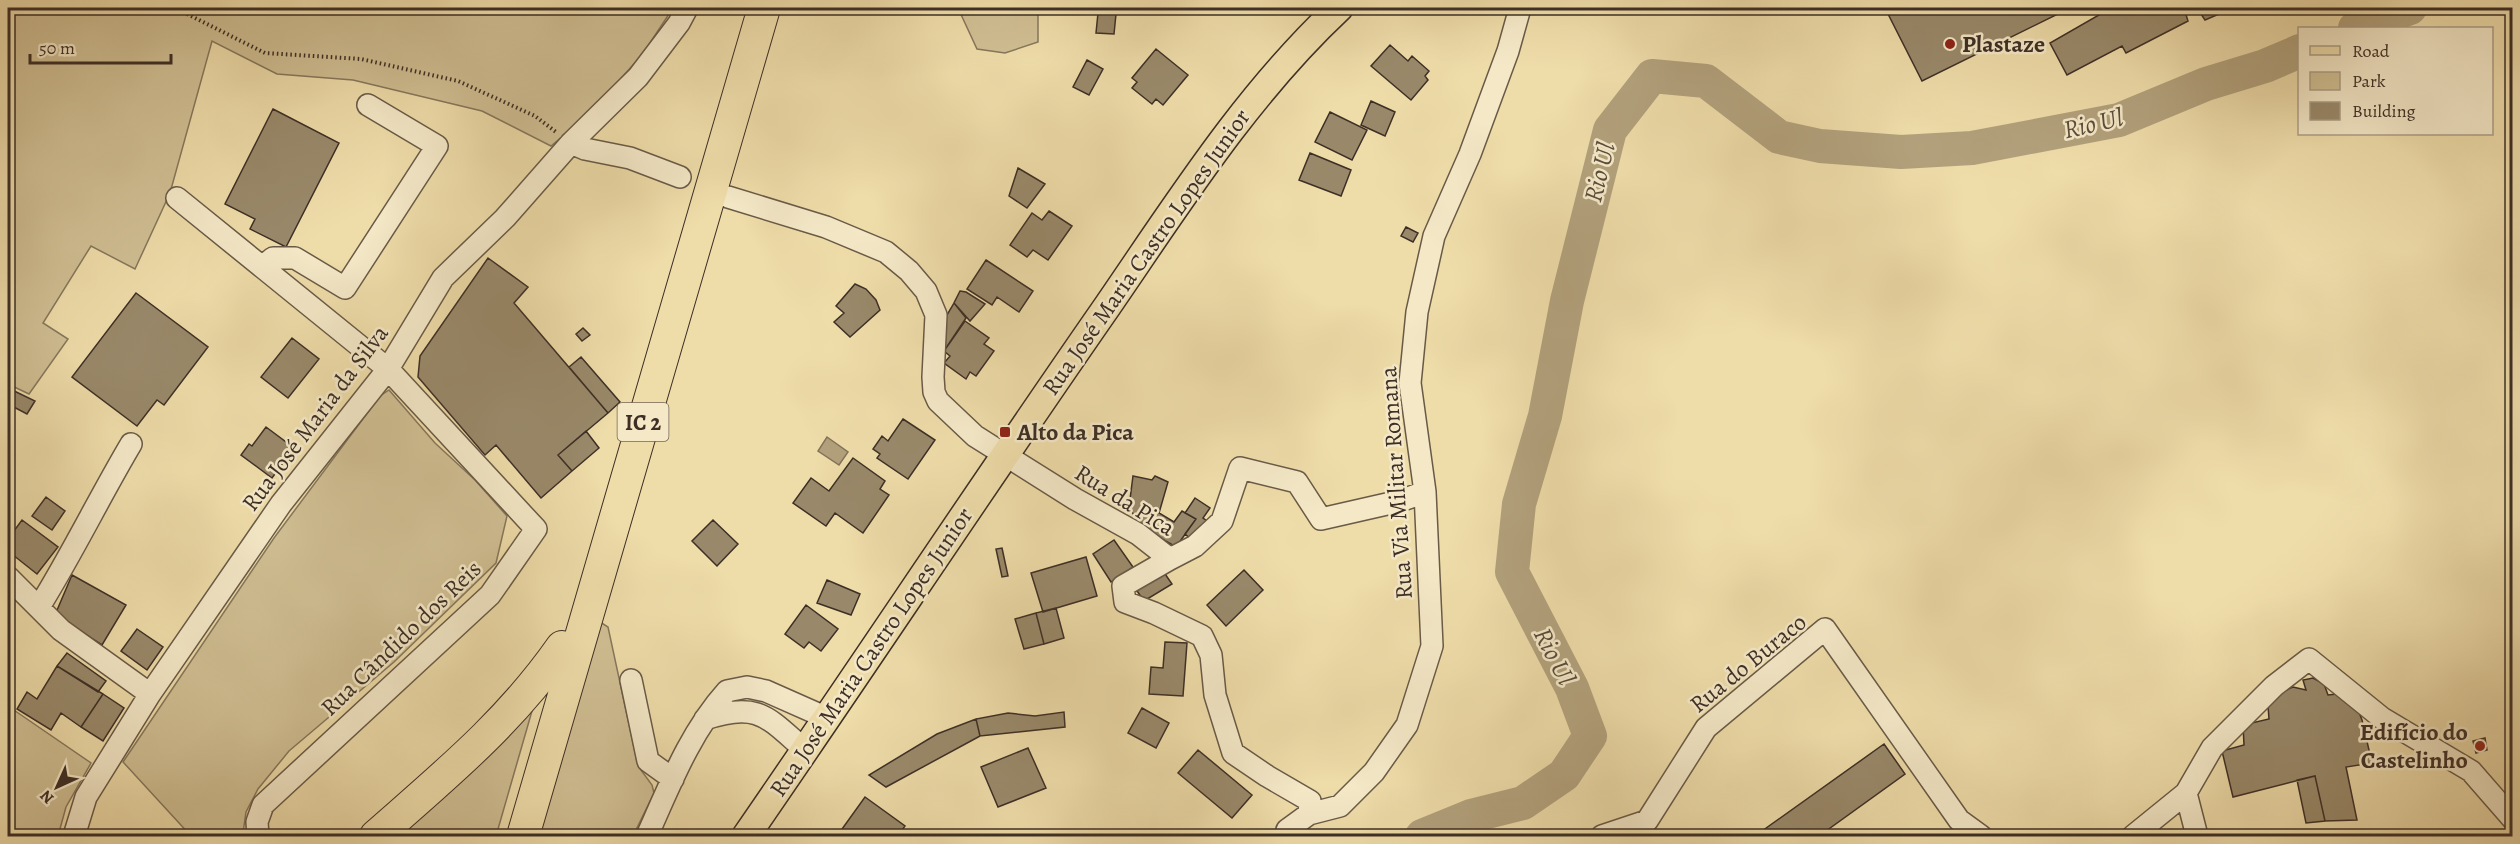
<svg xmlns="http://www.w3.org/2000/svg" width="2520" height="844" font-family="Alegreya,serif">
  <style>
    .green { fill: #d0bf93; stroke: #86775c; stroke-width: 1.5 }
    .water { fill: #b2a17c; stroke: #83735a; stroke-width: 1.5 }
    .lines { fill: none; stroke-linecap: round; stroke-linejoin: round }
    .river { stroke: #b2a17c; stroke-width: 34 }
    .building { fill: #99896a; stroke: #3d2f26; stroke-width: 1.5 }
    .minor-casing { stroke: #695a47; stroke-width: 24 }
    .major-casing { stroke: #3d2f26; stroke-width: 30 }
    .highway-casing { stroke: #3d2f26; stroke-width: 34 }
    .path { stroke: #3d2f26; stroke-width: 4; stroke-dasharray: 1.5 3; stroke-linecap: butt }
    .minor { stroke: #f4e8c7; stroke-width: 21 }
    .major { stroke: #eedca9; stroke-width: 27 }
    .highway { stroke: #eedca9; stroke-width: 32 }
    .poi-dot { fill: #8f2418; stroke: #f4e8c7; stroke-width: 2 }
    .labels { text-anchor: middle; stroke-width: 5; stroke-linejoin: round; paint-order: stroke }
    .shield { fill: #f4e8c7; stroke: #746656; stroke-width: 1.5 }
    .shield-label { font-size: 22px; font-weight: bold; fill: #3d2f26 }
    .poi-label { font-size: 24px; font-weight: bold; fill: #3d2f26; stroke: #f4e8c7; text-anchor: start }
    .street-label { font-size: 24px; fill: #3d2f26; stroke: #f4e8c7 }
    .water-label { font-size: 26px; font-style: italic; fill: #5a4c3c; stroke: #f4e8c7 }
  </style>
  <rect width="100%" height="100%" fill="#eedca9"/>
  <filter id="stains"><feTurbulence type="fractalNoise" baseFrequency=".00333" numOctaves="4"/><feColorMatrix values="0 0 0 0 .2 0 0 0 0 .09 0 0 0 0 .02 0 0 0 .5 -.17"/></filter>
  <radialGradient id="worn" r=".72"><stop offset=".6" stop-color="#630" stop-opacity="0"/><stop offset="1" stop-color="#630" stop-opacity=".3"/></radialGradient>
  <path class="green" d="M8,8H673L642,55L589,114L551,146L482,111L353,80L277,74L212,41L170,193L135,269L91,246L43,323L68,339L29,394L8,384Z
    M958,8H1038V42L1005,53L977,49Z
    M389,390L435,443L475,480L507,516L496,563L394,662L289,751L258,789L246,812L243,833L245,836H191L123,762L274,538L380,396Z
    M600,622L608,627L638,766L652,785L654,793L633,836H536Z
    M534,704L496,836H390Z
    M8,706L91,763L66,807L58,836H8Z"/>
  <path class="water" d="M827,437L848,452L839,465L818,451Z"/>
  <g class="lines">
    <path class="river" d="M2355,28L2410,8
      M1422,836L1471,816L1523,803L1564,775L1590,736L1572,688L1512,572L1519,504L1545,416L1567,301L1610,130L1652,76L1706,81L1779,137L1820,146L1901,152L1972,148L2119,120L2206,84L2265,66L2300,51"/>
  </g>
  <path class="building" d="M1885,8H2070L1922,81Z
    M2111,8H2184L2188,21L2126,53L2122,46L2067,75L2050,43Z
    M2197,8H2233L2205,20Z
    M1098,13L1116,14L1114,34L1096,33Z
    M1390,45L1408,61L1412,56L1429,71L1425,76L1428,80L1411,100L1371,66Z
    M1156,49L1188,75L1163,105L1156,99L1152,104L1132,88L1137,82L1132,78Z
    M1087,60L1103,69L1089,95L1073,87Z
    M1371,101L1395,112L1385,136L1361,125Z
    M273,109L339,143L286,247L250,229L255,219L225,204Z
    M1330,112L1367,130L1352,160L1315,142Z
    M1310,153L1351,170L1341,196L1299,180Z
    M1018,168L1045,184L1027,208L1009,196Z
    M1049,211L1072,226L1048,260L1033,250L1027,257L1010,245L1032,213L1042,220Z
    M1406,227L1418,233L1413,242L1401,236Z
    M488,258L528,287L514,303L608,413L558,455L572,471L541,498L496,445L485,455L418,377L420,356Z
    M986,260L1033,291L1019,312L997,297L992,305L967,289Z
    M855,284L866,289L876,300L880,310L850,337L834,322L844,313L836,306Z
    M960,291L966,292L985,304L970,321L954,303Z
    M136,293L208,347L164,405L157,400L137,426L72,377Z
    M954,303L966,318L944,351L938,330Z
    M965,321L989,338L984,344L994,351L976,376L970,372L966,379L944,363L950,356L944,351Z
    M583,328L590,335L582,341L576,334Z
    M292,338L319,359L288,398L261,377Z
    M581,357L620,402L608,413L569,367Z
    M8,388L35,401L27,414L8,404Z
    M903,419L935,440L908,479L877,458L880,454L873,449L882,436L888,441Z
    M266,427L294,448L272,478L241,455L249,444L252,446Z
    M586,431L599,448L572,471L558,455Z
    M853,458L885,481L880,489L889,495L863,533L835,513L826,526L793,503L811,478L829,491Z
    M1133,476L1152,480L1155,476L1168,482L1159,513L1174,522L1182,511L1196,519L1176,547L1141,527L1129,507Z
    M46,497L65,511L52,530L32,516Z
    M1195,498L1210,508L1203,518L1214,526L1195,543L1185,534L1196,519L1185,513Z
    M22,520L58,547L37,574L8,551V539Z
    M713,520L738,544L717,566L692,541Z
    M1114,540L1133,567L1111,582L1093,554Z
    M1002,548L1008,576L1002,577L996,549Z
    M1086,557L1097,596L1043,612L1031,573Z
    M1244,570L1263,590L1226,626L1207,605Z
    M1163,571L1172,584L1144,601L1135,588Z
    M72,575L126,605L102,645L55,615Z
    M827,580L860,594L851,615L817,603Z
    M806,605L838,629L821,651L809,642L804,648L785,634Z
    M1056,608L1064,638L1044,644L1036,613Z
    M8,611L14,615L8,625Z
    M1036,613L1044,644L1024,649L1015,619Z
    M137,629L163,647L147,670L121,651Z
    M1165,642L1187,643L1183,696L1149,694L1151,667L1163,668Z
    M67,653L106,681L98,692L57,666Z
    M57,666L103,694L81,727L61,713L51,730L17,709L27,692L37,699Z
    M2313,678L2324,684L2328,695L2337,694L2346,703L2355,702L2362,720L2372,763L2346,767L2357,820L2325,821L2315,776L2233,797L2222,751L2244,745L2243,725L2269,719L2268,706L2279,693L2293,687L2306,690L2303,680Z
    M103,694L124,708L103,741L81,727Z
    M1142,708L1169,723L1156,748L1128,733Z
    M1064,712L1065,727L980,736L976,719L1008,713L1035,716Z
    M976,719L980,736L886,787L869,775L937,734Z
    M2485,738L2487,750L2476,753L2473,741Z
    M1884,744L1905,774L1819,836H1755Z
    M1028,748L1046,788L998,807L981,767Z
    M1198,750L1252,795L1232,818L1178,773Z
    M2315,776L2325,821L2306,823L2297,780Z
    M865,797L905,826L898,836H837Z"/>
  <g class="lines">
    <g class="minor-casing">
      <path id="minor" d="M571,143L585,149L630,158L680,177
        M728,197L826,227L886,252L909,271L926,291L936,315L933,377L934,392L938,401L975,436L1075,499L1138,534L1170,559L1123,586L1125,602L1154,613L1202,636L1211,655L1215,695L1233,753L1267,776L1310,801L1309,814
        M177,198L388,369L536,529L490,595L263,805L257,822L258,836
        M262,267L273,258H295L345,288L437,146L368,105
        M1170,559L1195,546L1222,521L1240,468L1297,482L1321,519L1400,501L1425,492
        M8,577L61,630L150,694
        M39,607C72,554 99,498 131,444
        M631,680L648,761L673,779
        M705,719C758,701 767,717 805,750
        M2186,793L2212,748L2274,686L2309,659L2382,718L2471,771L2512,818
        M74,836L86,797L150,694L281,504L388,369L443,278L505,218L571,143L638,77L679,23L687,8
        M647,836C669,787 690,732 727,691L747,687L766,691L827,718
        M1286,836L1287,830L1309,814L1340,806L1374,772L1407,725L1432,646L1425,492L1410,383L1417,312L1434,236L1470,154L1508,51L1520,8
        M1602,836L1647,821L1706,728L1825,629L1959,820L1981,836
        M2133,836L2186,793L2197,836"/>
    </g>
    <g class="major-casing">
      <path id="major" d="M746,836C866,662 983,485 1104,311C1177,205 1245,96 1339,8"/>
    </g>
    <g class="highway-casing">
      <path id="highway" d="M376,836C444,776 509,723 562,647
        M523,836L764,8"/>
    </g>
    <path class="path" d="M175,8L265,53L361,59L458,81L535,116L556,132"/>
    <use href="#minor" class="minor"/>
    <use href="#major" class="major"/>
    <use href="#highway" class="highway"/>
  </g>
  <g class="poi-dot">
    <circle cx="1950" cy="44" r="6"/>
    <rect x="999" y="426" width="12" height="12" rx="3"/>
    <circle cx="2480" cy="746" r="6"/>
  </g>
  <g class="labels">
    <rect class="shield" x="617.5" y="403" width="51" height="38" rx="4.5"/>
    <g class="shield-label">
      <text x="643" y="430">IC 2</text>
    </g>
    <g class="poi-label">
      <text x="1962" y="52">Plastaze</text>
      <text x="1017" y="440">Alto da Pica</text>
      <text x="2468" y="740" text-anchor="end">Edifício do<tspan x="2468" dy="28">Castelinho</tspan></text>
    </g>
    <g class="street-label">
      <text transform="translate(1146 252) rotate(-55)" y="8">Rua José Maria Castro Lopes Junior</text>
      <text transform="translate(315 418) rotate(-53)" y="8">Rua José Maria da Silva</text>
      <text transform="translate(1396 483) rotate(-94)" y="8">Rua Via Militar Romana</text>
      <text transform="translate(1125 500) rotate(32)" y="8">Rua da Pica</text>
      <text transform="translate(401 638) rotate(-44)" y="8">Rua Cândido dos Reis</text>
      <text transform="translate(871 652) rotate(-56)" y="8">Rua José Maria Castro Lopes Junior</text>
      <text transform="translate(1748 663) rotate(-39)" y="8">Rua do Buraco</text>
    </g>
    <g class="water-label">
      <text transform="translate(2093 123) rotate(-13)" y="9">Rio Ul</text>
      <text transform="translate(1599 172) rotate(-76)" y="9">Rio Ul</text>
      <text transform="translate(1555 656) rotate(63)" y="9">Rio Ul</text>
    </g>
  </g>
  <rect width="2520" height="844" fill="none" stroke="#eedca9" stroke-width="30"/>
  <rect x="9" y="9" width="2502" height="826" fill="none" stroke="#3d2f26" stroke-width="3"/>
  <rect x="15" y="15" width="2490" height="814" fill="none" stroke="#3d2f26" stroke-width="1.5"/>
  <rect x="2298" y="27" width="195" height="108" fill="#f4e8c7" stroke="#ab9e87" stroke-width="1.5"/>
  <rect x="2310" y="46" width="30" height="9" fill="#eedca9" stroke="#ab9e87" stroke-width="1.5"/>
  <text x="2352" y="57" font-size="18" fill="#3d2f26">Road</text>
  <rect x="2310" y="72" width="30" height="18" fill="#d0bf93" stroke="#ab9e87" stroke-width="1.5"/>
  <text x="2352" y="87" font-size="18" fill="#3d2f26">Park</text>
  <rect x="2310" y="102" width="30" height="18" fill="#99896a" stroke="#ab9e87" stroke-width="1.5"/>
  <text x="2352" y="117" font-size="18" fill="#3d2f26">Building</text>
  <g transform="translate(57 787) rotate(225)" stroke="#f4e8c7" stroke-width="4.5" paint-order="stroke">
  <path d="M0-4.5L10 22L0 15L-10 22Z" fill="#3d2f26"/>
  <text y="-9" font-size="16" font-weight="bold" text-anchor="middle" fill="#3d2f26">N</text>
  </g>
  <path d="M30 54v9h141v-9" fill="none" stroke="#3d2f26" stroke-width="3"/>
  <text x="39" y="54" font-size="18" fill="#3d2f26" stroke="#f4e8c7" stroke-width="4.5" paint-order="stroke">50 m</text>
  <rect width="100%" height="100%" filter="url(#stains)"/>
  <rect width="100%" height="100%" fill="url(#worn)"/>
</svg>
